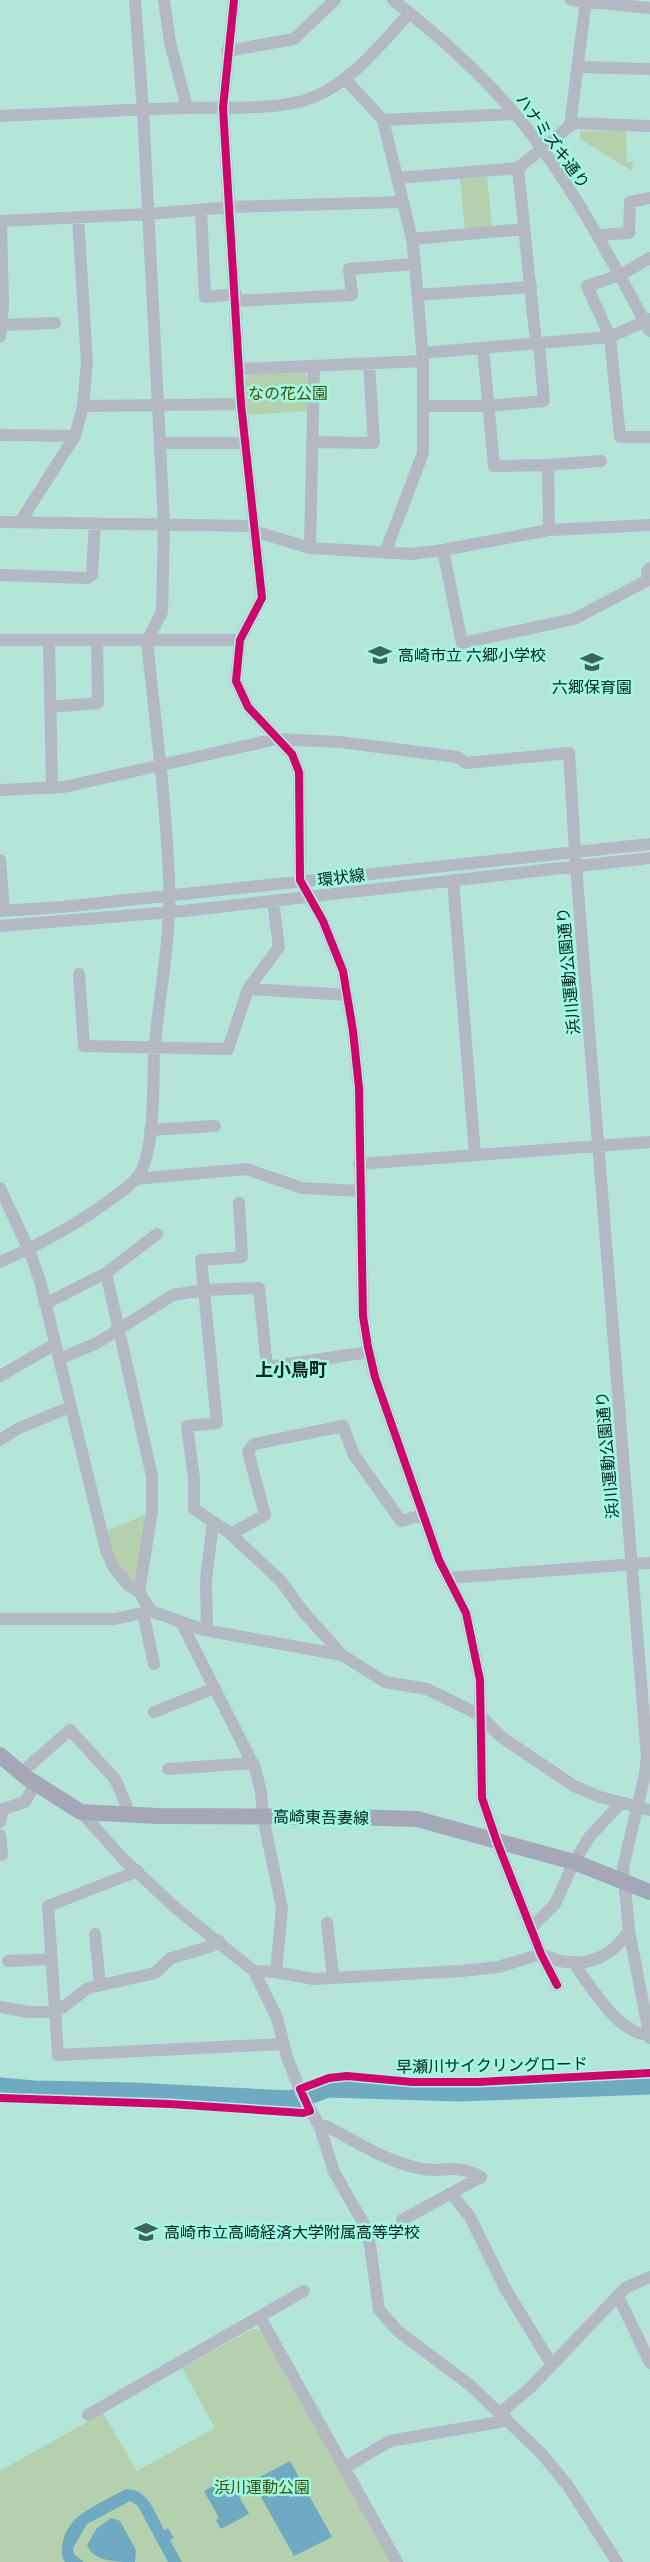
<svg xmlns="http://www.w3.org/2000/svg" width="650" height="2562" font-family="Lato,'Noto Sans JP',sans-serif">
  <style>
    .green { fill: #b4d0ad }
    .water { fill: #6eaac1 }
    .lines { fill: none; stroke-linecap: round; stroke-linejoin: round }
    .river { stroke: #6eaac1; stroke-width: 21 }
    .minor { stroke: #b3b8c3; stroke-width: 12 }
    .major { stroke: #a5a7b7; stroke-width: 16 }
    .cycleway-casing { stroke: #9dfbe4; stroke-width: 11 }
    .cycleway { stroke: #d6006c; stroke-width: 8 }
    .labels { text-anchor: middle; stroke-width: 5; stroke-linejoin: round; paint-order: stroke }
    .street-label { font-size: 16px; fill: #001d17; stroke: #9dfbe4 }
    .park-label { font-size: 16px; fill: #464f00; stroke: #9dfbe4 }
    .poi-label { font-size: 16px; fill: #001d17; stroke: #9dfbe4; text-anchor: start }
    .neighbourhood-label { font-size: 18px; font-weight: bold; fill: #001d17; stroke: #9dfbe4 }
  </style>
  <rect width="100%" height="100%" fill="#b3e5d9"/>
  <path class="green" d="M580,131H626L627,162H633L632,171L580,139Z
    M487,177L492,228L465,230L460,179Z
    M303,372L309,378L307,411L246,415L245,378L249,375Z
    M145,1515L137,1581L132,1582C119,1566 110,1551 105,1531Z
    M253,2329L261,2330L392,2562H0V2471L103,2413L137,2471L215,2428L182,2368Z"/>
  <path class="water" d="M290,2461L332,2537L294,2556L252,2481Z
    M228,2477L249,2514L221,2529L216,2520L219,2518L204,2491Z
    M124,2490C147,2486 155,2513 164,2530L168,2528L174,2538L170,2540L182,2562H168L138,2506L130,2501L87,2524L73,2548L74,2554L84,2562H65C56,2549 67,2525 79,2516C92,2506 110,2498 124,2490Z
    M111,2518L120,2521L136,2550L135,2562C118,2562 93,2562 87,2545L97,2528Z"/>
  <g class="lines">
    <path class="river" d="M0,2088L34,2091L133,2093L290,2101L328,2087L459,2091L650,2084"/>
    <path class="minor" d="M164,0L170,42L187,108
      M234,0L223,108L241,404L262,598L240,640L236,681L248,707L292,754L299,772L300,880L323,921L343,971L353,1031L359,1088L363,1316L368,1347L375,1377L439,1560L466,1613L480,1680L482,1798L497,1842L541,1954L557,1985
      M393,0C447,42 501,91 541,147C583,205 616,269 650,331
      M571,0L650,8
      M227,51L294,39L335,0
      M577,67L650,69
      M346,80L383,120L412,239L415,264L423,361V453L385,553
      M0,116C62,114 125,109 187,108C224,107 281,111 314,97C354,80 381,43 410,13
      M383,120L514,114
      M570,123L650,126
      M518,168L536,343
      M397,178L518,168L570,126L586,0
      M201,210L205,297L236,294
      M0,221L148,214L231,207L402,202
      M598,235L629,233L630,202L650,198
      M412,239L524,229
      M650,258L620,275L587,286L610,337L620,437H650
      M417,295L531,287
      M236,301L352,295L349,269L415,264
      M1,325L55,323
      M0,337L3,305L1,221
      M483,348L494,466L548,465L549,530
      M422,353L610,337L650,319
      M240,369L423,361
      M83,406L241,404
      M424,406H488L544,401L539,343
      M0,435L75,436
      M312,442L374,443L369,364
      M160,443H245
      M548,465L601,461
      M0,522L253,526
      M20,522L75,436L83,406L87,363L78,217
      M257,532L310,548L412,554L443,550L549,530L650,525
      M310,548L314,366
      M443,550L462,643L574,619L648,580L647,571L650,568
      M0,575L87,578L92,575L95,523
      M0,640H240
      M49,641L52,788
      M50,707L98,703L97,641
      M0,790L64,787L276,739L340,742L457,757L466,763L569,753L576,866L647,1757L645,1774L623,1868L629,1931L650,2038
      M0,860L4,911
      M453,880L475,1155
      M0,911L62,907L650,844
      M0,926L184,911L650,858
      M79,974L84,1046L228,1049L248,989L279,947L274,909
      M248,989L347,995
      M150,1130L215,1126
      M359,1164L650,1142
      M135,1179L246,1169L302,1188L360,1191
      M0,1188L29,1250L40,1281L106,1550L114,1568L128,1585L139,1592L151,1611
      M239,1203L242,1257L201,1260L217,1423L187,1426L194,1478V1509L227,1531L281,1581L302,1610L342,1655
      M0,1262C39,1245 76,1225 110,1200C119,1193 131,1186 138,1176C155,1153 153,1086 154,1056C158,997 172,939 169,880C166,800 155,720 147,641L162,612L164,524L143,110L135,0
      M106,1273L152,1476V1511L139,1592
      M45,1304L106,1273L157,1234
      M59,1359L97,1343L173,1295L204,1290L259,1288L267,1367L369,1352
      M0,1376L55,1344
      M0,1440L19,1428L70,1407
      M231,1534L265,1515L248,1452L254,1444L343,1426L354,1455L401,1521L423,1515
      M448,1578L650,1563
      M143,1613L154,1664
      M0,1619H115L151,1611L204,1630L342,1655L385,1682L427,1689L480,1715L500,1736L574,1786L600,1797L650,1810
      M181,1622L255,1768L261,1792L263,1817L282,1908L276,1972
      M207,1630L206,1579L213,1522
      M154,1712L215,1688
      M168,1769L253,1763
      M21,1773L70,1730L115,1779L130,1814
      M81,1812L124,1860L178,1910L254,1971L277,2018L287,2057L301,2093L320,2127L334,2172L364,2224L370,2245L379,2310L399,2332L471,2386L542,2454L568,2486L617,2562
      M0,1822L3,1809L25,1802L35,1784
      M0,1835L2,1855H0
      M138,1871L48,1906L58,2055L284,2044
      M327,1923L333,1978
      M532,1927L555,1904L574,1862L590,1836L621,1803
      M95,1934L100,1985
      M8,1961L52,1959
      M573,1962C589,1984 618,2034 649,2035
      M254,1971L276,1972L314,1979L462,1971L498,1967L541,1954C576,1971 607,1963 629,1931
      M0,2007L28,2012H47L62,2008L88,1988L155,1973L171,1958L209,1947L219,1941
      M320,2127L326,2126C357,2142 383,2160 418,2168C444,2175 452,2161 481,2177
      M451,2193L470,2217L505,2288L552,2365
      M402,2220L481,2177
      M618,2296L650,2363
      M260,2317L397,2562
      M500,2413L531,2387L625,2288L650,2277
      M88,2415L304,2291
      M344,2468L390,2441L499,2422L506,2418"/>
    <path class="major" d="M0,1755L27,1778L81,1812L158,1816L348,1817L417,1819L574,1862L650,1892"/>
    <g class="cycleway-casing">
      <path id="cycleway" d="M234,0L223,108L241,404L262,598L240,640L236,681L248,707L292,754L299,772L300,880L323,921L343,971L353,1031L359,1088L363,1316L368,1347L375,1377L439,1560L466,1613L480,1680L482,1798L497,1842L541,1954L557,1985
        M0,2098L170,2104L303,2113L310,2111L300,2089L329,2078L347,2076L412,2082H479L650,2073"/>
    </g>
    <use href="#cycleway" class="cycleway"/>
  </g>
  <defs>
    <g id="school-bare" transform="scale(1.8)"><path d="M0-5L7-2L0 1L-7-2ZM-4 1L0 2.5L4 1V4Q0 6-4 4Z" fill="#3f635b" stroke="#9dfbe4" stroke-width="2.5" paint-order="stroke"/></g>
  </defs>
  <g fill-rule="evenodd">
    <use href="#school-bare" x="380" y="655"/>
    <use href="#school-bare" x="592" y="662"/>
    <use href="#school-bare" x="146" y="2232"/>
  </g>
  <g class="labels">
    <g class="street-label">
      <text transform="translate(553 141) rotate(54)" y="6">ハナミズキ通り</text>
      <text transform="translate(341 877) rotate(-7)" y="6">環状線</text>
      <text transform="translate(568 971) rotate(-95)" y="6">浜川運動公園通り</text>
      <text transform="translate(607 1455) rotate(-95)" y="6">浜川運動公園通り</text>
      <text transform="translate(321 1817) rotate(1)" y="6">高崎東吾妻線</text>
      <text transform="translate(492 2065) rotate(-1)" y="6">早瀬川サイクリングロード</text>
    </g>
    <g class="park-label">
      <text x="288" y="399">なの花公園</text>
      <text x="262" y="2493">浜川運動公園</text>
    </g>
    <g class="poi-label">
      <text x="398" y="661">高崎市立 六郷小学校</text>
      <text x="592" y="693" text-anchor="middle">六郷保育園</text>
      <text x="164" y="2238">高崎市立高崎経済大学附属高等学校</text>
    </g>
    <g class="neighbourhood-label">
      <text x="291" y="1376">上小鳥町</text>
    </g>
  </g>
</svg>
